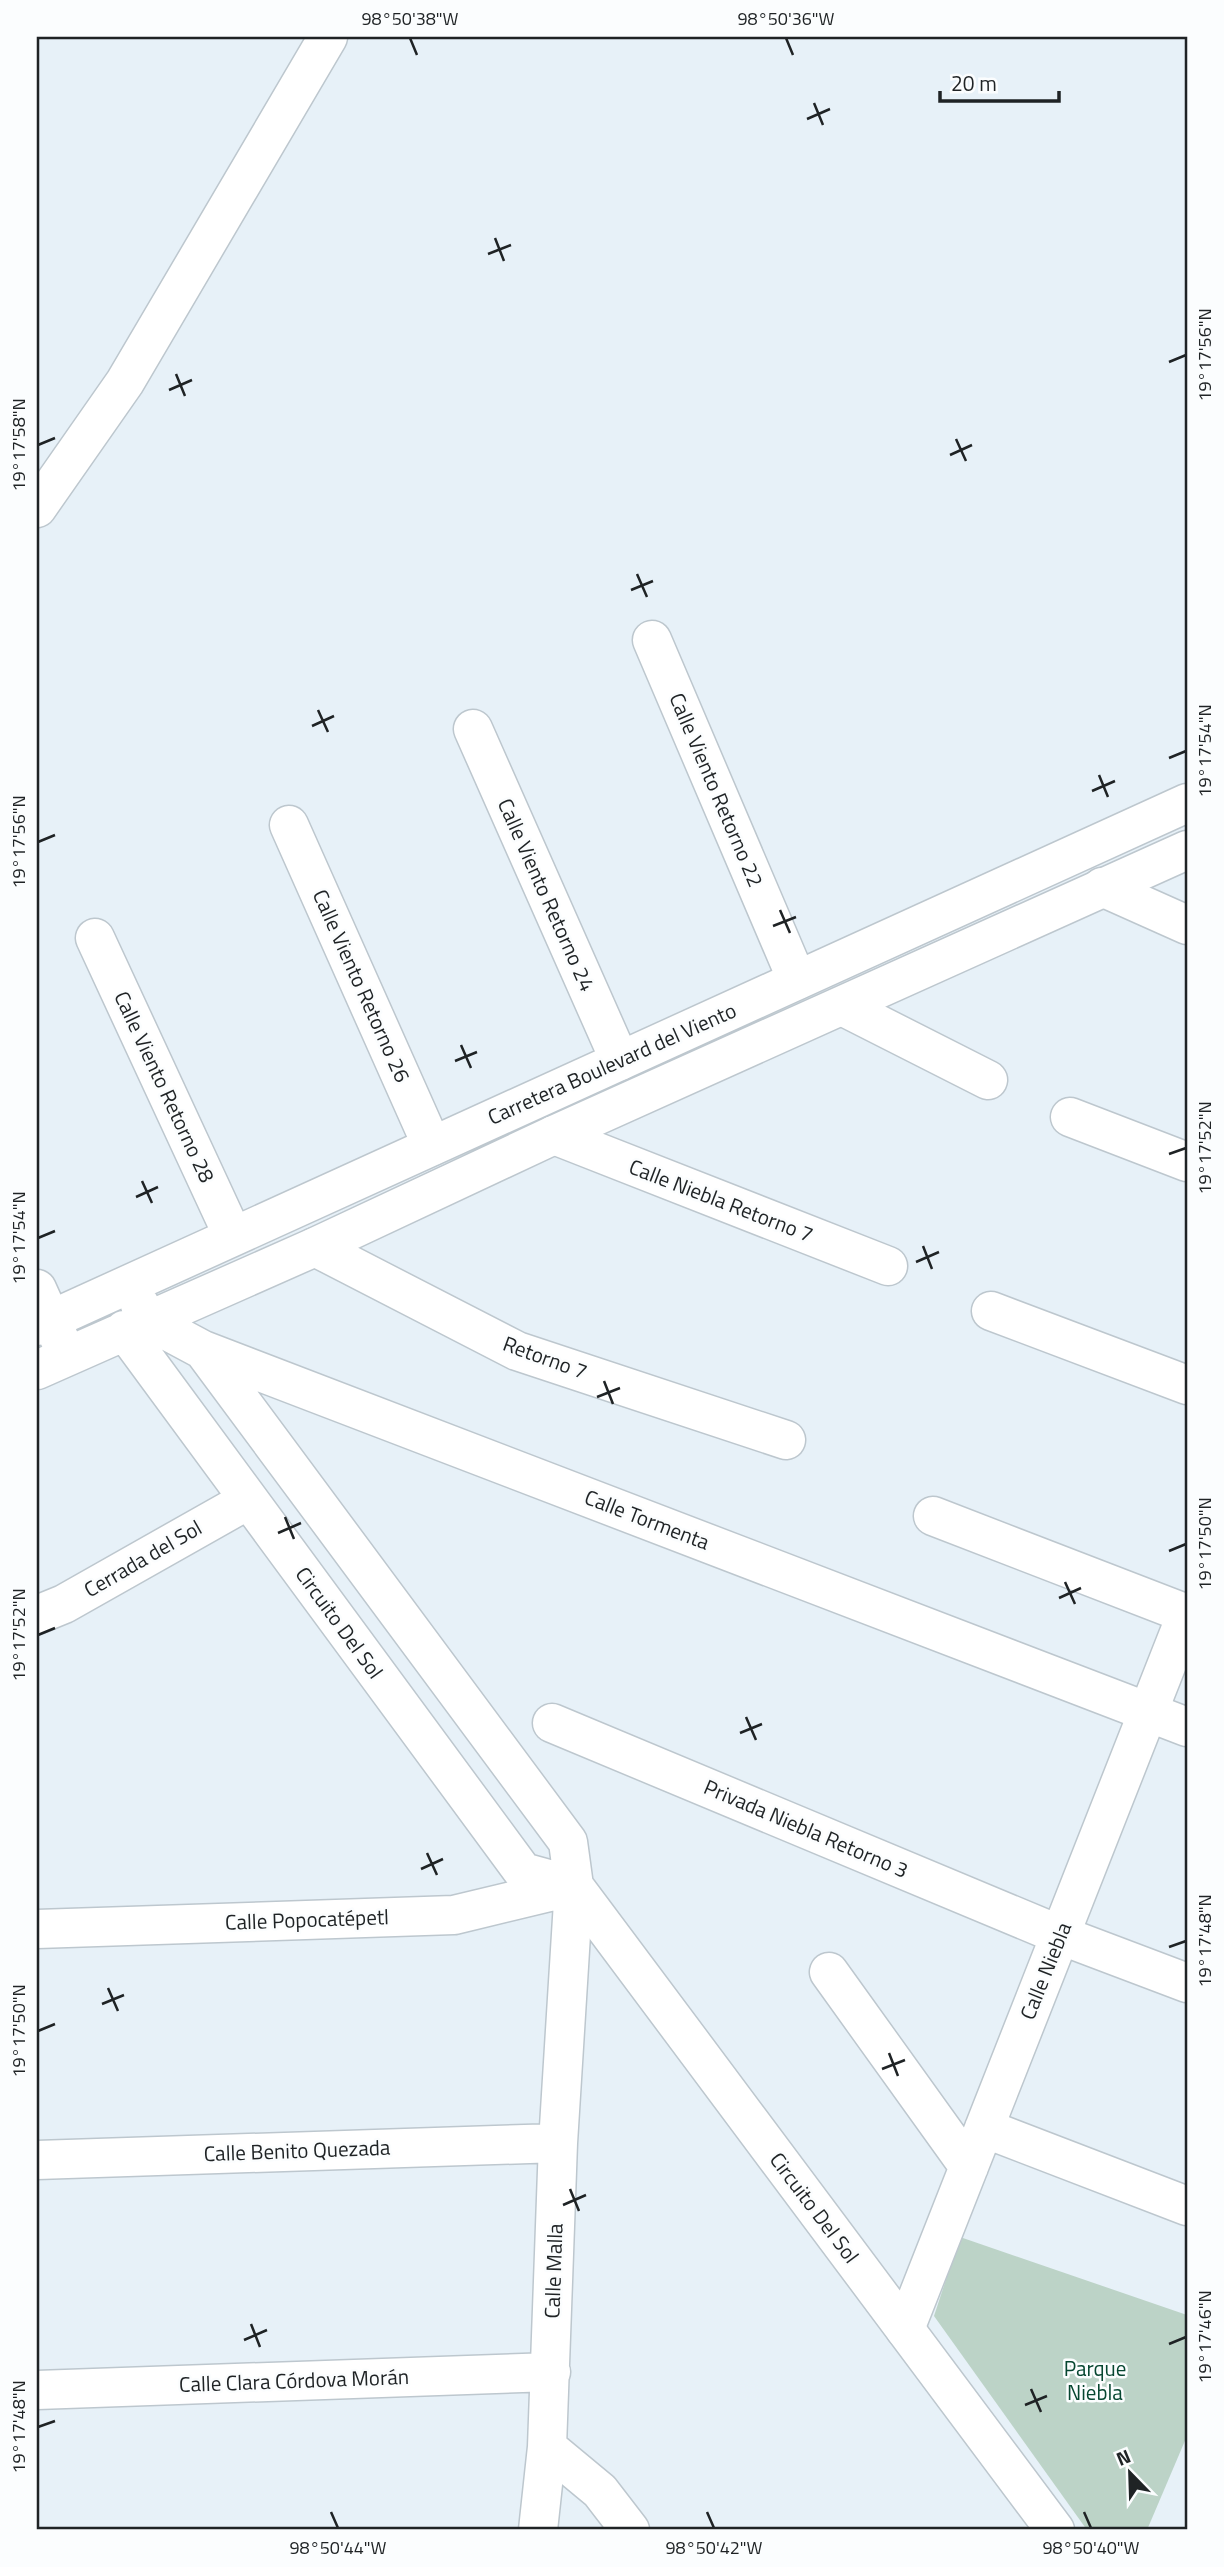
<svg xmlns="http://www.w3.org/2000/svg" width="1224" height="2567" font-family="'Titillium Web',sans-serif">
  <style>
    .green { fill: #bcd3c7 }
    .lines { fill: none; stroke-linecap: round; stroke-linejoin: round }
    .street-casing { stroke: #bdc7ce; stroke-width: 41 }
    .secondary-casing { stroke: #bdc7ce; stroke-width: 41 }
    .street { stroke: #fff; stroke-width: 38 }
    .secondary { stroke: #fff; stroke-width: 38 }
    .ticks { fill: none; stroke: #1f2325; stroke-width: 2.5 }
    .labels { text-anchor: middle; stroke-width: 5; stroke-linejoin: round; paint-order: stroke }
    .street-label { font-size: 21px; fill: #1f2325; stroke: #fbfdfe }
    .park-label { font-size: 21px; fill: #064630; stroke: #fbfdfe }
    .neatline { fill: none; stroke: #1f2325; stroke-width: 2.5 }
    .ticks-label { font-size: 18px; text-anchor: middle; fill: #1f2325 }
  </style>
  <rect width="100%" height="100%" fill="#e7f1f8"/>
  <path class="green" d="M960,2237L1187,2315V2436L1147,2530H1087L934,2316Z"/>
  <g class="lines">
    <g class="street-casing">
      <path id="street" d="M37,508L125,382L328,37
        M652,640L797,980
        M473,729L620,1061
        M289,825L432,1146
        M1102,887L1187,925
        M95,938L233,1236
        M842,1006L988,1080
        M1070,1117L1187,1162
        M554,1135L888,1266
        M315,1247L517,1351L786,1440
        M37,1289L65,1351
        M991,1311L1187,1385
        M933,1516L1187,1614
        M37,1615L64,1604L248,1500
        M552,1723L1060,1935L1187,1983
        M37,1929L454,1915L574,1886L558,2143L547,2447L538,2530
        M829,1972L969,2167
        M984,2128L1187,2206
        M37,2160L558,2143
        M905,2329L1187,1613
        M37,2390L551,2372
        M547,2447L600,2491L630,2530"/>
    </g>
    <g class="secondary-casing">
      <path id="secondary" d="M140,1305L147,1320L203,1350L1187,1727
        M37,1326L1187,803
        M124,1330L523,1872L574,1886
        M203,1350L568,1842L574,1886L1055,2530
        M37,1370L315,1247L554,1135L1187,850"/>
    </g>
    <use href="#street" class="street"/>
    <use href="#secondary" class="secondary"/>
  </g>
  <path class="ticks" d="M410,38L417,55M786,38L793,55M814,103L823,125M807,119L830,109M495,238L504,261M488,254L511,245M1169,362L1186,355M176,374L185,396M169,390L192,380M956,439L966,461M38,445L55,438M950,455L972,445M637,574L647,597M631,590L653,581M318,710L328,732M312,726L334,716M1169,758L1186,751M1099,775L1108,797M1092,791L1115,781M38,842L55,835M780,910L790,933M773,926L796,917M461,1045L471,1068M455,1061L477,1052M1169,1154L1186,1148M142,1181L152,1203M136,1197L158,1187M38,1238L55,1231M923,1246L932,1269M916,1262L939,1252M604,1381L613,1404M597,1397L620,1388M285,1517L294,1539M278,1533L301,1523M1169,1551L1186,1544M1065,1582L1075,1604M1059,1598L1081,1588M38,1635L55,1628M746,1717L756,1740M740,1733L762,1724M427,1853L437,1875M421,1869L443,1859M1169,1947L1186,1941M108,1988L118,2011M102,2004L124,1995M38,2031L55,2024M889,2053L898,2076M882,2069L905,2060M570,2189L579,2211M563,2205L586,2195M251,2324L260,2347M244,2340L267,2330M1169,2344L1186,2337M1031,2389L1041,2412M1025,2405L1047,2396M38,2427L55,2421M331,2512L338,2528M707,2512L714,2528M1084,2512L1091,2528"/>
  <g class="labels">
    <g class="street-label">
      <text transform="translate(716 790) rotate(67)" y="7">Calle Viento Retorno 22</text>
      <text transform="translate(546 895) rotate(66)" y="7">Calle Viento Retorno 24</text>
      <text transform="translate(361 986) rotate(66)" y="7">Calle Viento Retorno 26</text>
      <text transform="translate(612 1064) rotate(-24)" y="7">Carretera Boulevard del Viento</text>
      <text transform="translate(164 1087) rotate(65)" y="7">Calle Viento Retorno 28</text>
      <text transform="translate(721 1201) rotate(21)" y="7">Calle Niebla Retorno 7</text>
      <text transform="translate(545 1358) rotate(20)" y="7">Retorno 7</text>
      <text transform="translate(647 1520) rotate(21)" y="7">Calle Tormenta</text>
      <text transform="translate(143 1559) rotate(-30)" y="7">Cerrada del Sol</text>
      <text transform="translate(339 1623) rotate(54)" y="7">Circuito Del Sol</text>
      <text transform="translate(806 1829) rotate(23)" y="7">Privada Niebla Retorno 3</text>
      <text transform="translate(307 1920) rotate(-2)" y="7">Calle Popocatépetl</text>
      <text transform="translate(1046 1971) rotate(-68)" y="7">Calle Niebla</text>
      <text transform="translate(297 2151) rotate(-2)" y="7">Calle Benito Quezada</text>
      <text transform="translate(814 2208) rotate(53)" y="7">Circuito Del Sol</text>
      <text transform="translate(554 2271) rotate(-88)" y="7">Calle Malla</text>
      <text transform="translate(294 2381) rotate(-2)" y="7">Calle Clara Córdova Morán</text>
    </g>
    <g class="park-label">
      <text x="1095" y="2376">Parque<tspan x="1095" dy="24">Niebla</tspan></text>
    </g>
  </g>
  <rect width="1224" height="2567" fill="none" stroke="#fbfdfe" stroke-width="77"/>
  <g transform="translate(1130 2473) rotate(337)" stroke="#fbfdfe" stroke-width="5" paint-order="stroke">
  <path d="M0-5L12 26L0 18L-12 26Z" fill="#1f2325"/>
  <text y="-10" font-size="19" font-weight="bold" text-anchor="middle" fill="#1f2325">N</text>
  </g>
  <path d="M940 91v10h119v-10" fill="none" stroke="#1f2325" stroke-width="3.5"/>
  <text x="951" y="91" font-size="21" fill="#1f2325" stroke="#fbfdfe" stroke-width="5" paint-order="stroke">20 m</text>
  <rect x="38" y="38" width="1148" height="2490" class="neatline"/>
  <g class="ticks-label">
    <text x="410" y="25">98°50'38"W</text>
    <text x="786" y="25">98°50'36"W</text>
    <text transform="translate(1205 355) rotate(-90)" y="6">19°17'56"N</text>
    <text transform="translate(19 445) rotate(-90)" y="6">19°17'58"N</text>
    <text transform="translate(1205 751) rotate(-90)" y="6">19°17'54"N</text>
    <text transform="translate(19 842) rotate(-90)" y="6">19°17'56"N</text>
    <text transform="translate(1205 1148) rotate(-90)" y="6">19°17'52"N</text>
    <text transform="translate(19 1238) rotate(-90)" y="6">19°17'54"N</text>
    <text transform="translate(1205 1544) rotate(-90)" y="6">19°17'50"N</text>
    <text transform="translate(19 1635) rotate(-90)" y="6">19°17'52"N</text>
    <text transform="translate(1205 1941) rotate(-90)" y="6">19°17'48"N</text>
    <text transform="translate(19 2031) rotate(-90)" y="6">19°17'50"N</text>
    <text transform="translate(1205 2337) rotate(-90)" y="6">19°17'46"N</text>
    <text transform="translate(19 2427) rotate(-90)" y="6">19°17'48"N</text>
    <text x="338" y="2554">98°50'44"W</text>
    <text x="714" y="2554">98°50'42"W</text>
    <text x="1091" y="2554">98°50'40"W</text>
  </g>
</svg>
